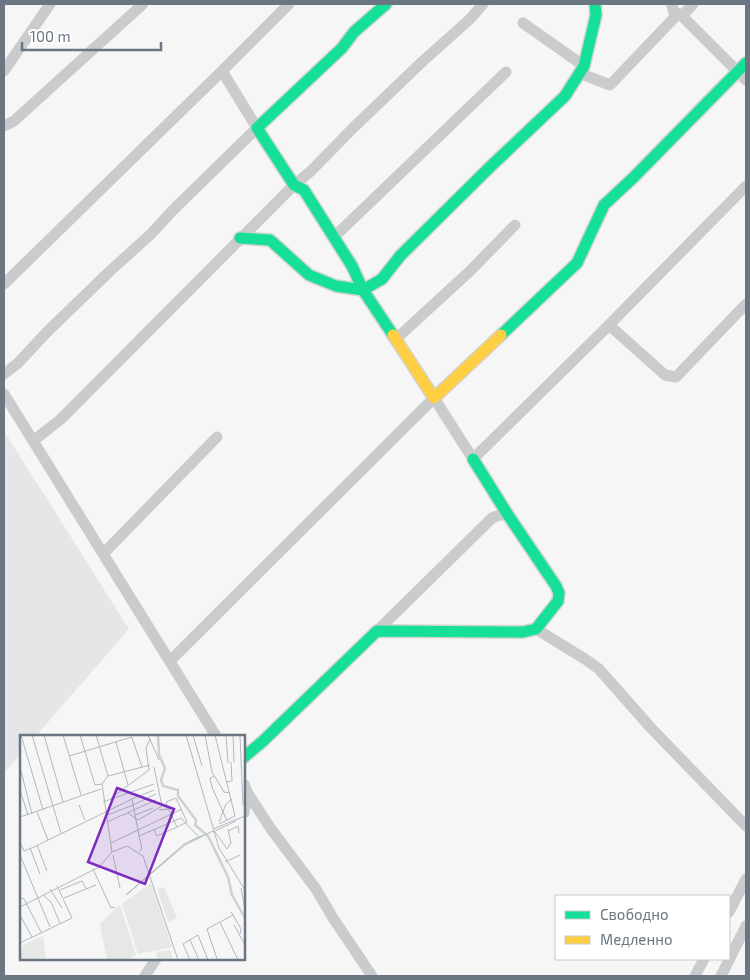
<svg xmlns="http://www.w3.org/2000/svg" width="750" height="980" font-family="'Exo 2',sans-serif">
  <style>
    .built { fill: #e5e6e7 }
    .lines { fill: none; stroke-linecap: round; stroke-linejoin: round }
    .fast-casing { stroke: #d2d3d3; stroke-width: 14 }
    .slow-casing { stroke: #d2d3d3; stroke-width: 14 }
    .street { stroke: #c9cbcc; stroke-width: 11 }
    .fast { stroke: #16e098; stroke-width: 11 }
    .slow { stroke: #ffcf43; stroke-width: 11 }
    .inset-river { fill: none; stroke: #cbd2d4; stroke-width: 2.5 }
    .inset-road { fill: none; stroke: #b1b8be; stroke-width: 1 }
    .view { fill: #7b2cbf; fill-opacity: 0.15; stroke: #7b2cbf; stroke-width: 2.5 }
    .inset-edge { fill: none; stroke: #6a7782; stroke-width: 2.5 }
  </style>
  <rect width="100%" height="100%" fill="#f6f6f6"/>
  <path class="built" d="M4,431L129,629L36,736H21V753L4,773Z"/>
  <g class="lines">
    <g class="fast-casing">
      <path id="fast" d="M386,4L354,32L342,48L257,128L294,185L304,190L352,266L363,290L393,335
        M240,238L270,240L309,275L336,286L363,290L382,279L400,256L490,167L565,96L584,66L596,15L595,4
        M501,335L577,263L604,205L633,178L746,63
        M244,757L262,742L377,631L523,632L536,629L558,601L559,593L556,586L508,515L473,459"/>
    </g>
    <g class="slow-casing">
      <path id="slow" d="M393,335L434,398L501,335"/>
    </g>
    <path class="street" d="M674,11L682,16L746,80
      M682,16L693,4
      M523,23L584,66
      M4,71L50,4
      M579,73L610,85L675,17L672,5L671,4
      M4,126L14,121L143,4
      M334,237L506,72
      M4,284L222,71
      M609,325L665,375L676,377L746,304
      M396,339L470,271L515,225
      M4,374L18,363L47,332L110,271L151,234L172,211L257,128L222,71L289,4
      M4,394L216,736
      M33,441L61,419L294,185L311,171L353,128L423,61L470,19L483,4
      M103,554L217,437
      M536,629L585,659L599,669L651,728L746,826
      M377,631L492,518L500,515H508
      M170,661L434,398L473,459L603,331L746,186
      M244,784L247,792L244,813
      M247,792L271,829L316,889L333,918L372,976
      M729,912L746,879
      M145,976L156,959
      M695,976L704,959
      M721,976L746,926"/>
    <use href="#fast" class="fast"/>
    <use href="#slow" class="slow"/>
  </g>
  <g transform="translate(20 735)">
    <rect width="225" height="225" fill="#f6f6f6"/>
    <path d="M131,148L152,212L118,219L102,169ZM144,152L157,183L148,187L137,154ZM100,170L116,220L107,225H87L80,189ZM23,201L26,222L22,225H0L3,210ZM150,215L153,225H138L136,217Z" fill="#e5e8e4"/>
    <path class="inset-river" d="M138,0L139,20L145,33L141,45L143,51L158,55V61L176,85L175,90L188,101L208,142L212,160L225,183"/>
    <path class="inset-road" d="M1,0L23,75M12,0L41,98M24,0L43,67M43,0L61,60M60,0L75,50L82,49M76,0L88,41M111,0L122,32M128,0L139,25M166,0L199,113L225,155M173,0L182,31M185,0L192,37L204,57L210,58M195,0L215,81L199,89M206,0L208,28M213,0L214,27M220,0L223,70M96,7L108,50M49,21L112,2M0,32L12,79M195,41L190,43L192,52L207,86M207,47L212,46L211,27M0,55L8,80M136,59L113,70L118,95L162,74M91,63L129,35L126,13L130,4M83,67L134,49M59,70L65,85M139,75L148,74L146,67L156,63L167,87L157,92L148,73M17,77L28,105M108,78L118,85L142,71L134,32M115,80L133,73M85,81L113,70L112,64L134,55M0,82L81,54M87,87L136,65M199,87L206,69L212,64M193,94L225,81M134,95L137,101L157,92M208,96L218,91L219,98M193,97L216,86M195,97L207,114M183,100L164,109L106,160L165,110L193,96M0,107L4,116L14,112L112,64M91,108L118,95L119,101L161,83L178,101M17,110L27,136M10,113L20,139M207,114L211,108L208,94M119,116L122,114L119,101M92,117L107,111L123,121L158,225M92,117L82,49L88,41L130,30M0,120L30,192M93,120L100,153M205,127L220,120M73,134L91,173L95,172M221,153L225,174M30,154L42,173M40,155L62,146L66,154M23,160L31,167L40,188M0,163L4,164L21,197M44,163L76,150M0,172L79,132L92,117M0,180L12,202M213,180L221,194L220,199M200,187L218,225M214,190L225,210M170,205L179,225M0,208L52,183L37,151M197,224L187,194L213,180L211,177M170,225L163,209L178,200L188,225"/>
    <path class="view" d="M97,53L154,74L125,149L68,127Z"/>
    <rect width="225" height="225" class="inset-edge"/>
  </g>
  <rect width="750" height="980" fill="none" stroke="#6a7782" stroke-width="10"/>
  <rect x="555" y="895" width="175" height="65" fill="#ffffff" stroke="#c3c9cd"/>
  <rect x="565" y="911" width="25" height="8" fill="#16e098" stroke="#c3c9cd"/>
  <text x="600" y="920" font-size="15" fill="#6a7782">Свободно</text>
  <rect x="565" y="936" width="25" height="8" fill="#ffcf43" stroke="#c3c9cd"/>
  <text x="600" y="945" font-size="15" fill="#6a7782">Медленно</text>
  <path d="M22 42v8h139v-8" fill="none" stroke="#6a7782" stroke-width="2.5"/>
  <text x="30" y="42" font-size="15" fill="#6a7782" stroke="#ffffff" stroke-width="4" paint-order="stroke">100 m</text>
</svg>
